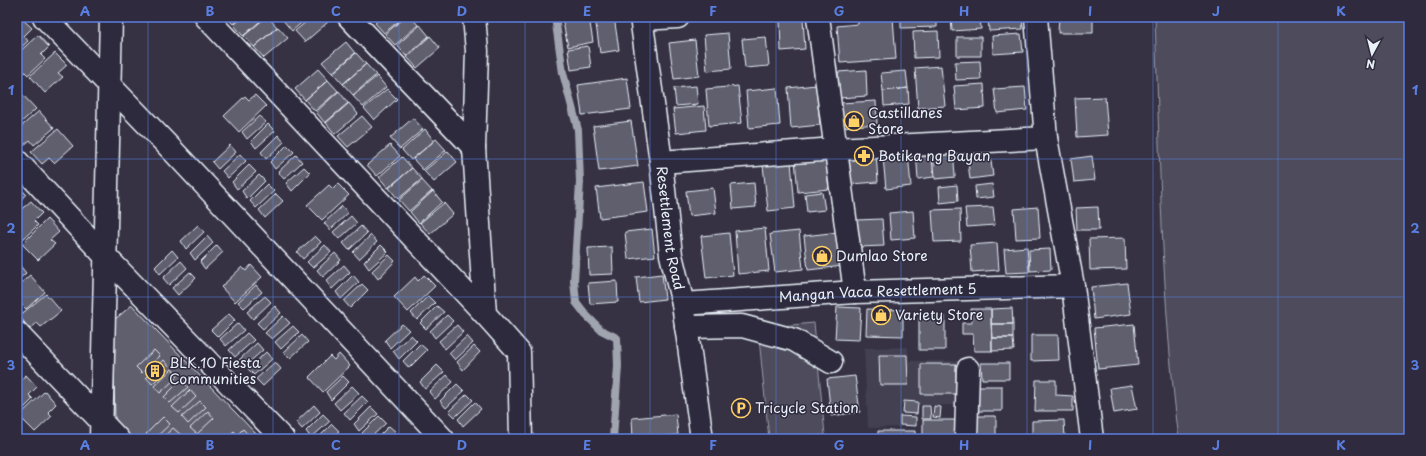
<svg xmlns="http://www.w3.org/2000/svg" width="1426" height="456" font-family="'Playpen Sans',sans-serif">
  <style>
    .built { fill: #433f51 }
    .green { fill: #4d4b5c; stroke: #9a9eaa }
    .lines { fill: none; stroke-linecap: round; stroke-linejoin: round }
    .stream { stroke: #a0a4af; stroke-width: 8 }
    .building { fill: #605e6e; stroke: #e8f1f8 }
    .minor-casing { stroke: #e8f1f8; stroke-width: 25 }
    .minor { stroke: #2f2a3d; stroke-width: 22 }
    .grid { fill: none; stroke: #5a7fe2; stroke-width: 1; stroke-opacity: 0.55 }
    .labels { text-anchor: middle; stroke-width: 3; stroke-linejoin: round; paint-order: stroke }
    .poi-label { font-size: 14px; fill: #e8f1f8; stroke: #2f2a3d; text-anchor: start }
    .street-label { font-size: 14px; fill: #e8f1f8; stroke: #2f2a3d }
    .neatline { fill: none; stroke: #5a7fe2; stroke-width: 1.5 }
    .grid-label { font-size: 13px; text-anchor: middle; font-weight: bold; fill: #5a7fe2 }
  </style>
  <rect width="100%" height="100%" fill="#363244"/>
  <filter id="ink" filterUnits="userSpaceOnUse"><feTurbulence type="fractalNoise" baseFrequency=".025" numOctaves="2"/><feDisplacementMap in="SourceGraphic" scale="8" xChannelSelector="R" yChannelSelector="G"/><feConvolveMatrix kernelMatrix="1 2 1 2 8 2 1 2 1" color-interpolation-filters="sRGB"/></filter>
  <g filter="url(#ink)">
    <path class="built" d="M908,347L909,361H960L961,405H901V427L868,428L864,348Z"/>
    <path class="green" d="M1155,17H1409V439H1179C1161,299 1160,158 1155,17Z
      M814,323L825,435L769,439L758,328Z"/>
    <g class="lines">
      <path class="stream" d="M555,17L563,73L578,130L580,182L574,281L576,302L586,315L601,330L617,338L618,366L613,439"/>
    </g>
    <path class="building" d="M20,17L32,28L24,36L28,41L17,51V19Z
      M226,17H241L233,24Z
      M243,17H265L243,36L234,25Z
      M266,17H268L277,27L254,47L244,36Z
      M285,17H308L292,31L282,19Z
      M312,17H324L328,22L305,42L295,31Z
      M381,17H404L384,33L375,23Z
      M405,17H411L418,25L395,45L385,34Z
      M562,17H589L593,42L568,47Z
      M595,17H614L619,50L600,53Z
      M858,17H893L896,59L840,63L837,26L858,24Z
      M901,17H937V27L901,28Z
      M951,17H980L981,29L952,31Z
      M988,17H1022L1023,29L989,31Z
      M1059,17H1093V33H1058Z
      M803,19L805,49L781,51L780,20Z
      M420,25L429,36L406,56L397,45Z
      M278,27L288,38L264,58L254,47Z
      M938,31L939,57L914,58L913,32Z
      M728,33L731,69L707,71L704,35Z
      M1021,34L1023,52L993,54L992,36Z
      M38,35L49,47L41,55L45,59L28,75L17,64V54Z
      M430,36L440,48L417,68L407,57Z
      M766,37L769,66L745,68L742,39Z
      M957,37H981V56H957Z
      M695,40L699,76L674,79L669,43Z
      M346,42L355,53L332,73L322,62Z
      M588,46L591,67L571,70L568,49Z
      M55,53L67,65L58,73L63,77L45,93L30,76Z
      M356,53L366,64L343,84L333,73Z
      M980,61L981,79L956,80L955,62Z
      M366,64L376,75L353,95L343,84Z
      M941,66L945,106L918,108L915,68Z
      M318,69L328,80L305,100L295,89Z
      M866,70L867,96L840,98L838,72Z
      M906,71L908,88L883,91L881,73Z
      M377,76L386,87L363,107L353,96Z
      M627,78L631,109L582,115L578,85Z
      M328,80L338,91L315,111L305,100Z
      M984,84L985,108L956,110L954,86Z
      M816,85L820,125L791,128L788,88Z
      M696,86L698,104L676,106L674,88Z
      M738,86L742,123L709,126L706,89Z
      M1025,87L1027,110L997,113L994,89Z
      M777,88L780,125L749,128L746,91Z
      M908,88L909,104L884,106L883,91Z
      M387,89L397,99L374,120L364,108Z
      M339,91L348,103L325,123L316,112Z
      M21,93L36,109L17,126V97Z
      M255,95L266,106L239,132L224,116L245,96L249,100Z
      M1105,97L1108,135L1077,137L1075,98Z
      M876,101L877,124L842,127L840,103Z
      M349,103L358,114L335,134L326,123Z
      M704,106L706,130L676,133L673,109Z
      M39,111L54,128L34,145L30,140L23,146L17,139V130Z
      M259,116L266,122L247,139L242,132Z
      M362,116L372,127L348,147L338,136Z
      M413,118L423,129L400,149L390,138Z
      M631,121L638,166L599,171L593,126Z
      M268,124L275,131L256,148L251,141Z
      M58,129L73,146L54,163L49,158L42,164L31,152Z
      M425,129L434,141L411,160L402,150Z
      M278,135L284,142L266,159L261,152Z
      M436,139L446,150L423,170L413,159Z
      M230,145L236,152L218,169L212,162Z
      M287,145L294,152L275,169L270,162Z
      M390,145L400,156L377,176L367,165Z
      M953,147L955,177L935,179L933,149Z
      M931,150L934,177L918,179L916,151Z
      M448,151L457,162L434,182L424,171Z
      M876,153L878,182L851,184L849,154Z
      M990,153L993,176L970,179L967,155Z
      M240,154L246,161L228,178L222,171Z
      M908,154L911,186L886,189L883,157Z
      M296,155L302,162L284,179L278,172Z
      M1092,156L1095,180L1074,182L1071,159Z
      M402,157L412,168L388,188L379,177Z
      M826,157L829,189L798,192L795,160Z
      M791,162L795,208L768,211L763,165Z
      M249,165L256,172L237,189L232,182Z
      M304,167L310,173L292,191L286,183Z
      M412,168L422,179L398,199L389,188Z
      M259,175L265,181L247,199L242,191Z
      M422,180L432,191L409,211L399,200Z
      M644,182L648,212L600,218L596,188Z
      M754,183L756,207L733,209L731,185Z
      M267,184L274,191L256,208L250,201Z
      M338,184L349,195L322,220L307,205L329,185L333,189Z
      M992,184L994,197L976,199L975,186Z
      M17,185L26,194L18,203L22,207L17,212Z
      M957,185L958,201L940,203L939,187Z
      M713,188L716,213L689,216L686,191Z
      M433,191L442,202L419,223L410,212Z
      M822,192L825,210L807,212L805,194Z
      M276,194L283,201L265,218L259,210Z
      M31,201L42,213L34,221L38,225L21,241L17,237V213Z
      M444,203L453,214L430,234L420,223Z
      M342,206L348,213L330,230L324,223Z
      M993,207L995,225L967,227L965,208Z
      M1038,207L1040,238L1016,239L1014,209Z
      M1098,207L1099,230H1077L1076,208Z
      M960,209L961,241L934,242L932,210Z
      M913,211L915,238L891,240L889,213Z
      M351,216L357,223L339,239L333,232Z
      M47,219L59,232L50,240L55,244L38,260L22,244Z
      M882,219L884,246L859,247L857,220Z
      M198,225L204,232L186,249L181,241Z
      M361,226L367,233L349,250L343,243Z
      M765,228L769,271L738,274L735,231Z
      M652,229L655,256L628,259L625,232Z
      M799,231L803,269L775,272L770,234Z
      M839,232L843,266L808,270L804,236Z
      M729,233L733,275L706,278L701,236Z
      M371,235L377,242L359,259L353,252Z
      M207,236L213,243L195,260L190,253Z
      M315,236L321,242L303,259L297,252Z
      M1125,238L1126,269L1090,270L1089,239Z
      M997,243L999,270L972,272L970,245Z
      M217,245L223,252L205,269L200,262Z
      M325,245L331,252L313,268L307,262Z
      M381,245L388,252L369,269L364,262Z
      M612,247L613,274L589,275L588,248Z
      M1027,247L1029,272L1006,273L1004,249Z
      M1050,249L1051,270L1030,271L1029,250Z
      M172,250L178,257L160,274L155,267Z
      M335,253L341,260L323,277L317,270Z
      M389,255L395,261L378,279L372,271Z
      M181,261L187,268L169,285L163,278Z
      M17,262L26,273L17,281Z
      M251,265L262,277L235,302L221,287L242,267L246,271Z
      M344,265L350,272L332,289L326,281Z
      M190,272L196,278L178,295L172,288Z
      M662,274L665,299L639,302L636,277Z
      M30,275L45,292L26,309L21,304L17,308V287Z
      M353,275L359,282L341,299L336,292Z
      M424,275L435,286L408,312L394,297L415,277L418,281Z
      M617,281L618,302L590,304L588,283Z
      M1127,283L1131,314L1094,319L1091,287Z
      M362,284L368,290L350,308L344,301Z
      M256,285L262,292L244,308L238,302Z
      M46,294L61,311L41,327L37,323L30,329L19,316Z
      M265,296L271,302L253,319L247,312Z
      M428,296L435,303L417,320L411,313Z
      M132,305L261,439H132L115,421L113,321Z
      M275,306L281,313L263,329L257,323Z
      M437,306L444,312L426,329L420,323Z
      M837,307L861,308L859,340L835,339Z
      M1012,308L1013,324H991V309Z
      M867,309L903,310V336L866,335Z
      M971,309H991L992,351H974L973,334H962V323H972Z
      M229,314L235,320L218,337L211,330Z
      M447,315L453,321L435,338L430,331Z
      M283,316L290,323L272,339L265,333Z
      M945,316V350H919V317Z
      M238,323L244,330L226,346L220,339Z
      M402,324L409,330L390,348L385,340Z
      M991,324H1013V338H992Z
      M1134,324L1138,365L1098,369L1094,328Z
      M457,325L463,332L445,349L439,341Z
      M293,326L299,332L281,349L275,342Z
      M247,333L254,340L235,357L229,350Z
      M302,335L308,342L290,358L284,352Z
      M411,335L417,341L399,359L393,351Z
      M1031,335H1058L1059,360L1031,361Z
      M467,336L473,343L455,360L449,353Z
      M992,338H1013L1014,350L992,351Z
      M257,343L263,350L245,366L239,360Z
      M420,344L427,350L409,368L403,361Z
      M474,346L480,352L463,370L457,362Z
      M154,350L160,356L142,373L136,367Z
      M266,352L272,359L254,375L248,369Z
      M339,354L350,366L323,392L309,377L330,356L334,360Z
      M879,355H907L908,385H880Z
      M164,360L170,367L152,384L146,377Z
      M275,362L281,369L263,386L256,379Z
      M981,363H1009V379H982Z
      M921,364H956V394H921Z
      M437,365L444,372L425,389L420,382Z
      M172,369L178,376L160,393L154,386Z
      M26,375L37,387L29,395L33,399L17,415V383Z
      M447,375L453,382L435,399L429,392Z
      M343,376L349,382L331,400L326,392Z
      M855,376L860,412L831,416L827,379Z
      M181,380L188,387L170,403L164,397Z
      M1036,380H1056V395L1073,396V411H1035Z
      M457,384L464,391L446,408L440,401Z
      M1132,385L1137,409L1114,413L1110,388Z
      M352,386L359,393L340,410L334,403Z
      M977,386H1002V411H977Z
      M190,390L196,397L179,413L172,407Z
      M45,391L56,404L48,412L52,416L35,432L19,416Z
      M467,394L473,400L455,417L449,411Z
      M362,396L368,402L350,420L344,413Z
      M200,401L206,407L188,424L182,417Z
      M904,401L918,402L917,414L903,413Z
      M475,402L481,409L463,426L458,419Z
      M314,405L320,412L302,429L296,422Z
      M922,406H930L931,419H922Z
      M934,406L941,407L940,418L933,417Z
      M371,407L378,414L359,431L354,424Z
      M208,411L214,418L197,434L190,428Z
      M323,414L330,421L311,438L306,431Z
      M676,414L678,435L665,436V439H633L632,418Z
      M379,416L386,423L369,439H367L362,433Z
      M900,416L916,417V426L900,425Z
      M973,416H996V437H973Z
      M163,417L170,424L154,439H150L146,434Z
      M923,420H955V439H923Z
      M1064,420L1065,439H1032V421Z
      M332,424L339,431L330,439H317Z
      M389,426L396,432L389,439H376Z
      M173,428L180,434L175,439H161Z
      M243,429L252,439H225L234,431L237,435Z
      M878,431H915V439H878Z
      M1025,437V439H999V438Z"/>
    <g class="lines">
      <g class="minor-casing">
        <g id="minor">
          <path d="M44,17L174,152L443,439"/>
          <path d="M206,17L485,314"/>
          <path d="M349,17L474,148"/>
          <path d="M474,17L477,51L474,148L485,314L519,352L521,439"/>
          <path id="s1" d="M641,17L661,162L671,255L683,304L702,439"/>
          <path d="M818,17L855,292"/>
          <path d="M1036,17L1046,138L1073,286L1092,439"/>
          <path d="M641,19L678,17"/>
          <path d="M17,161L106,257L283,439"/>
          <path d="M661,162L835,149L1046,138"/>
          <path id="s2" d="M683,304L855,292L1073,286"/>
          <path d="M686,327L742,326L794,340L831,362"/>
          <path d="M17,333L118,439"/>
          <path d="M101,439L111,17"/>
          <path d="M966,439L968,369"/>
        </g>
      </g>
      <use href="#minor" class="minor"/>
    </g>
  </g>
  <path class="grid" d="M148,17V439M273,17V439M399,17V439M525,17V439M650,17V439M776,17V439M901,17V439M1027,17V439M1153,17V439M1278,17V439M17,159H1409M17,297H1409"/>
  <defs>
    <g id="shop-ring" transform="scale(1)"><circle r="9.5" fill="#2f2a3d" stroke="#ffd166" stroke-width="1.5"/><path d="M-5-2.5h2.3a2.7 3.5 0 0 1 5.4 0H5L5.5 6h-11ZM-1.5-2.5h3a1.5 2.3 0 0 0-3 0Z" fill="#ffd166"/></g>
    <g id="pharmacy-ring" transform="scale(1)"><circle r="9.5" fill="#2f2a3d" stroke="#ffd166" stroke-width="1.5"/><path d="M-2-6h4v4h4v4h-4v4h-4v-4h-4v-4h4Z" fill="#ffd166"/></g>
    <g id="building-ring" transform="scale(1)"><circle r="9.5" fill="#2f2a3d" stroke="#ffd166" stroke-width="1.5"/><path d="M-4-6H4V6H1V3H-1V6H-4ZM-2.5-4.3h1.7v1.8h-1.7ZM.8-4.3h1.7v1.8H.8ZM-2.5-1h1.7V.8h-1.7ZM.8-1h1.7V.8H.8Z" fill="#ffd166"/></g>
    <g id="parking-ring" transform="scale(1)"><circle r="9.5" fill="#2f2a3d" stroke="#ffd166" stroke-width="1.5"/><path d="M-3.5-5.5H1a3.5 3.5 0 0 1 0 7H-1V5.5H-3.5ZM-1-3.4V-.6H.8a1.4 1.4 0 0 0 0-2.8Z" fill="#ffd166"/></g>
  </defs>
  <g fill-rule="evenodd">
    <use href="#shop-ring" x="854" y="121"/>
    <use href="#pharmacy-ring" x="864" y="156"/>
    <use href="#shop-ring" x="822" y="256"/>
    <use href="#shop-ring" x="881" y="315"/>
    <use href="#building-ring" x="155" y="371"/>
    <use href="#parking-ring" x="741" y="408"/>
  </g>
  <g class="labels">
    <g class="poi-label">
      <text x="868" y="118">Castillanes<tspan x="868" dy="16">Store</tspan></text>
      <text x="878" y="161">Botika ng Bayan</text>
      <text x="836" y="261">Dumlao Store</text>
      <text x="895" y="320">Variety Store</text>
      <text x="169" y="368">BLK.10 Fiesta<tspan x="169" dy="16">Communities</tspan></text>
      <text x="755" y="413">Tricycle Station</text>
    </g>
    <g class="street-label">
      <text dy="5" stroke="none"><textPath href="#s1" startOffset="213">Resettlement Road</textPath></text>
      <text dy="5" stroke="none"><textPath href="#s2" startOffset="195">Mangan Vaca Resettlement 5</textPath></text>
    </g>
  </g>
  <rect width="1426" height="456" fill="none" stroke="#2f2a3d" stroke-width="44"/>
  <g transform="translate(1372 54) rotate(187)" stroke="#2f2a3d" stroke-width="3" paint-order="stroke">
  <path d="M0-3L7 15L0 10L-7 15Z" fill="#e8f1f8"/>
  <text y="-6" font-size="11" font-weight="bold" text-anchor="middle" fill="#e8f1f8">N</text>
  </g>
  <rect x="22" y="22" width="1382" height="412" class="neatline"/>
  <g class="grid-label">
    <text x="85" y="16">A</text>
    <text x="210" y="16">B</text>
    <text x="336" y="16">C</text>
    <text x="462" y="16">D</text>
    <text x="587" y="16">E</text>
    <text x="713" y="16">F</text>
    <text x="839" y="16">G</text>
    <text x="964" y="16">H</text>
    <text x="1090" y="16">I</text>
    <text x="1216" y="16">J</text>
    <text x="1341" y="16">K</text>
    <text x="11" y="95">1</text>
    <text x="1415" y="95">1</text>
    <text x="11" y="233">2</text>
    <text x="1415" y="233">2</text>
    <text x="11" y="370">3</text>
    <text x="1415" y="370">3</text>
    <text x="85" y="450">A</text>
    <text x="210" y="450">B</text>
    <text x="336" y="450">C</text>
    <text x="462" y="450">D</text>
    <text x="587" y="450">E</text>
    <text x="713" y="450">F</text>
    <text x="839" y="450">G</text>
    <text x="964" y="450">H</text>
    <text x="1090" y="450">I</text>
    <text x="1216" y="450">J</text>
    <text x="1341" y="450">K</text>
  </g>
</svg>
